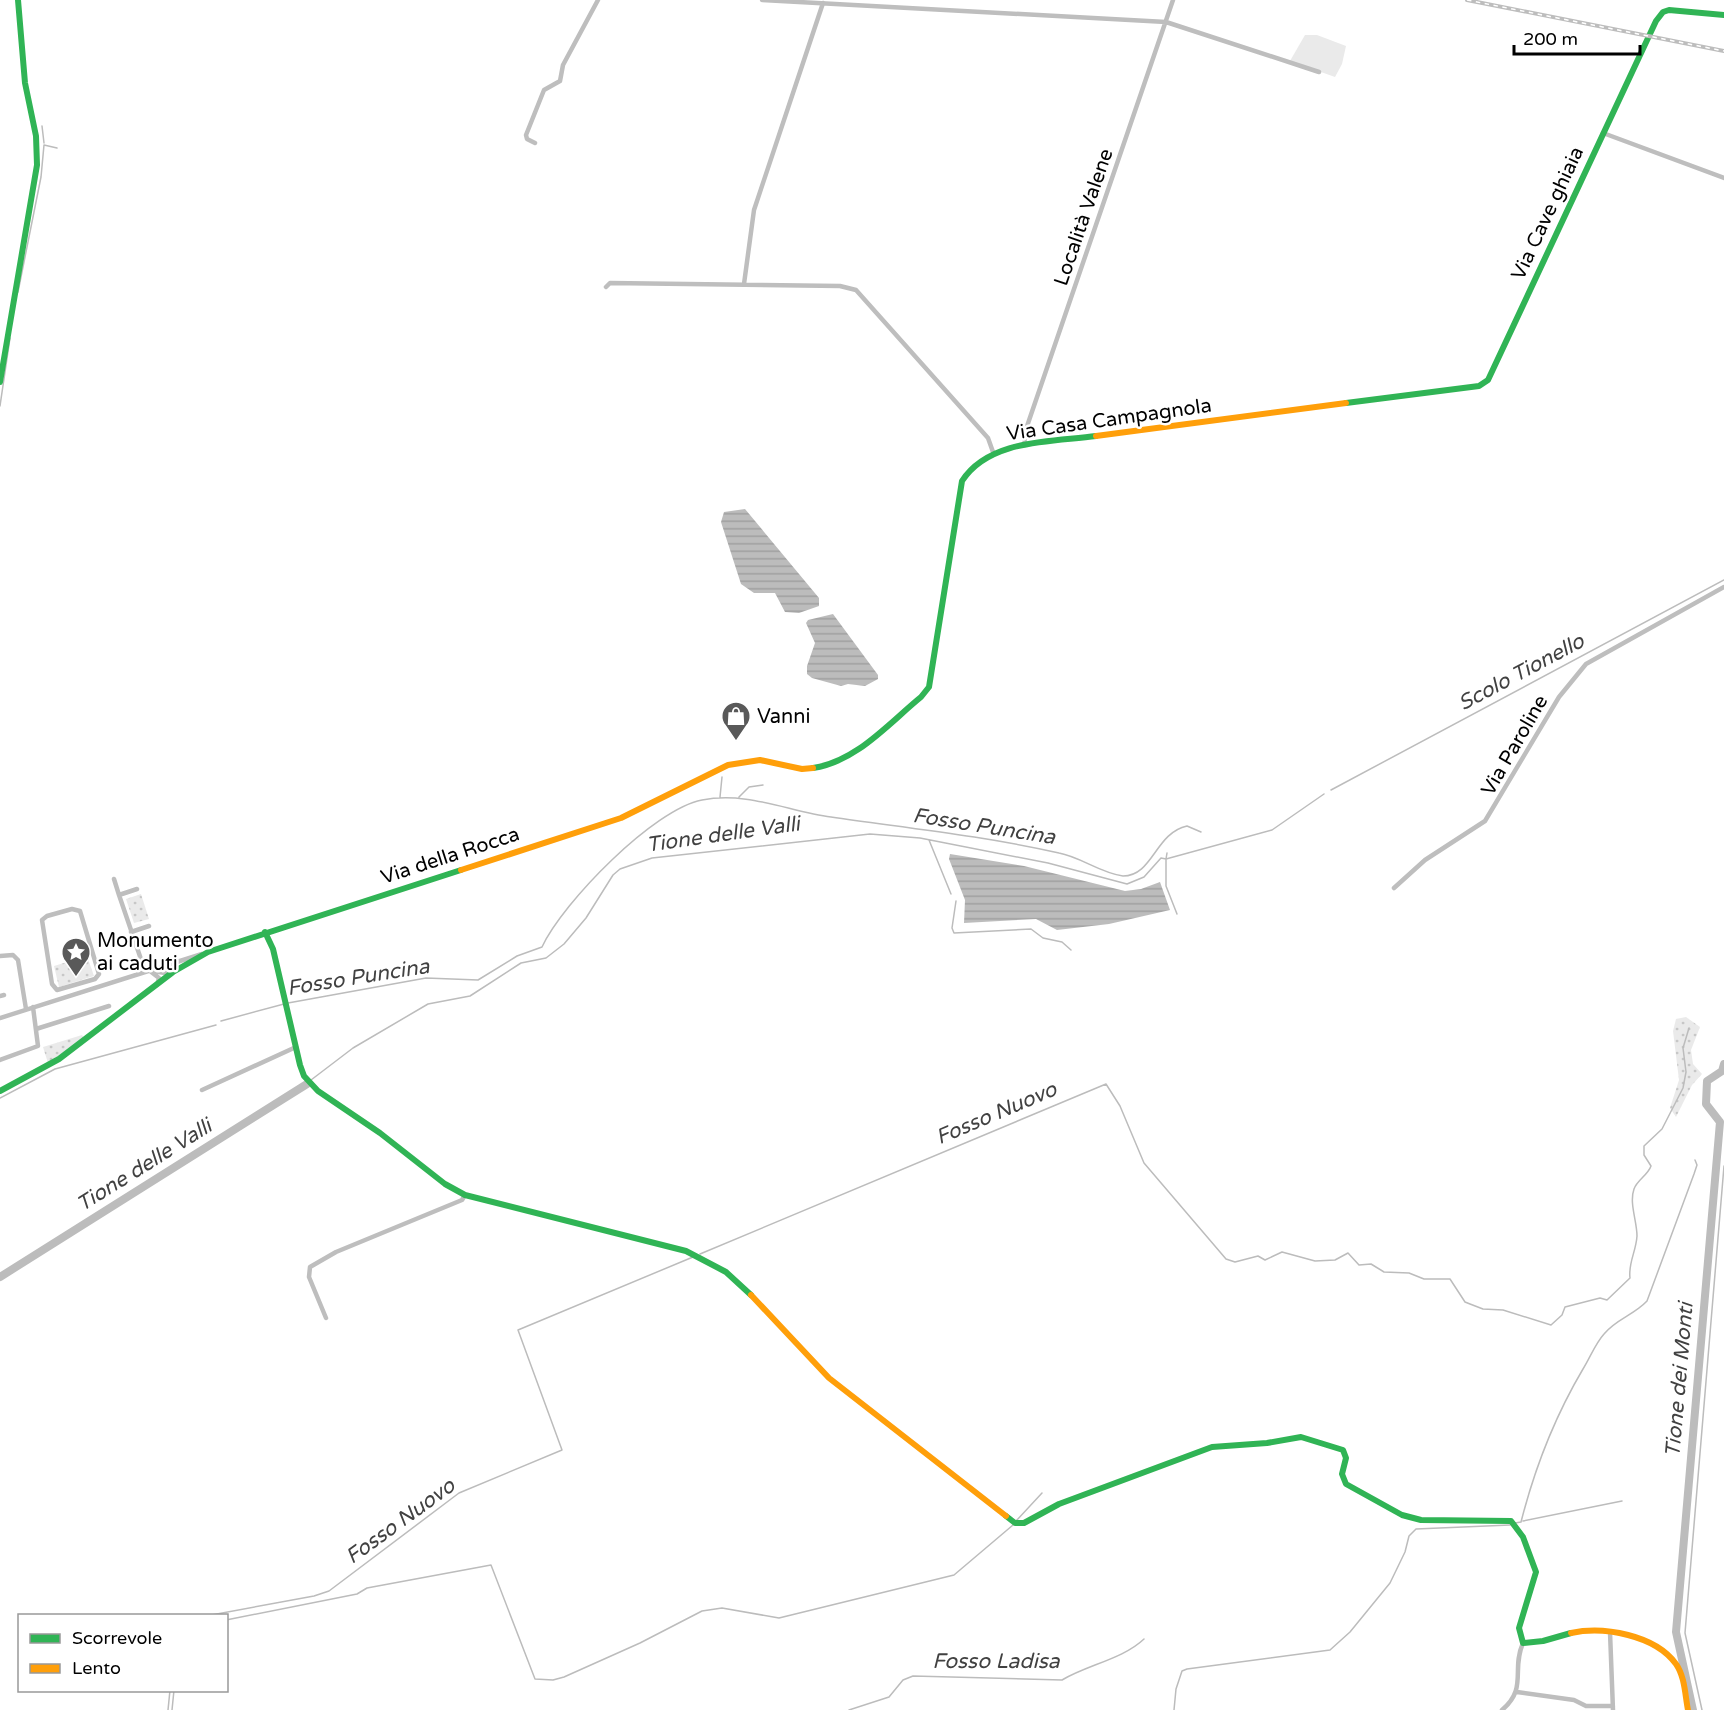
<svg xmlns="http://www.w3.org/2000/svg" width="1724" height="1710" font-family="'Varela Round',sans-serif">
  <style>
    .grass { fill: #eaeaea }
    .park { fill: url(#park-dots) }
    .water { fill: url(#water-rules) }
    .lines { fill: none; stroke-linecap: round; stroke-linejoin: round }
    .stream { stroke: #bcbcbc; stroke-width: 1.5 }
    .river { stroke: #bcbcbc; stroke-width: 8 }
    .street { stroke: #bebebe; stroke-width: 4.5 }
    .fast { stroke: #30b455; stroke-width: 6 }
    .slow { stroke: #ff9f0a; stroke-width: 6 }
    .rail-casing { stroke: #bdbdbd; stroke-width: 4 }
    .rail { stroke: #fff; stroke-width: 1.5; stroke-dasharray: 4.5; stroke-linecap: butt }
    .labels { text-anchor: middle; stroke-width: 5; stroke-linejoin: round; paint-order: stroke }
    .street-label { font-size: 20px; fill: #000; stroke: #fff }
    .poi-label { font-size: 20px; fill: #000; stroke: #fff; text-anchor: start }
    .water-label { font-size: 21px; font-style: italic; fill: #414141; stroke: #fff }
  </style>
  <defs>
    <pattern id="park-dots" width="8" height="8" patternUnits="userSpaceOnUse" patternTransform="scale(1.5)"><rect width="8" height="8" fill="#eaeaea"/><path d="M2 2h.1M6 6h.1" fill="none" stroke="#c7c7c7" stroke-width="1.8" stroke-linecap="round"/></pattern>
    <pattern id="water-rules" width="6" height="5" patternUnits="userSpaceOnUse" patternTransform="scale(1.5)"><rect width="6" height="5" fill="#bcbcbc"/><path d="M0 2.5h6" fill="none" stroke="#a0a0a0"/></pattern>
  </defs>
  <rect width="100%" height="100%" fill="#fff"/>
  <path class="grass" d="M1305,35H1317L1346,46L1342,64L1335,77L1290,61Z"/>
  <path class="park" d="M141,894L149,919L134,923L126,899Z
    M87,956L94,976L59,987L54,966Z
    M1686,1017L1700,1027L1691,1050L1693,1064L1702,1074L1692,1085L1676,1117L1670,1108L1679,1080L1673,1031L1676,1019Z
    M82,1035L84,1038L48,1063L43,1047Z"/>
  <path class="water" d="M745,509L819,598V606L799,613L785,612L775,593H754L741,584L721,522L724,512Z
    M833,614L878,675V679L865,686L848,684L841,686L812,678L807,674V666L815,643L806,623L808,620Z
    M950,854L1024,866L1125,891L1141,889L1160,882L1170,910L1109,924L1057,930L1036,919L964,923L965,900L949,859Z"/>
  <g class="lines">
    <path class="stream" d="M42,126L44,143
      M18,292L41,177L44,145L57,148
      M0,406L10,338
      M1331,790L1724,580
      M720,797L722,777
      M739,797L749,787L763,785
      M929,840L951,894
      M956,901L952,928L954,933L1031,929L1043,938L1062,942L1071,950
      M1177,914L1166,886V859L1272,830L1324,794
      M288,1003L426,978L478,980L517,956L542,947C563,902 654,809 702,800C746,791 788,811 831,817C907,828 984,836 1059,853C1081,857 1100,873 1123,876C1153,876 1155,833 1187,826L1201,832
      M221,1021L284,1004
      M311,1080L353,1048L428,1004L470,996L521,963L546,958L564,944L586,918L613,875L620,869L652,858L870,834L920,838L1048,863L1127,884L1144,877L1161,858L1166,859L1167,853
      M0,1098L55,1069L216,1025
      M700,1254L1106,1084L1120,1106L1144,1163L1226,1259L1235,1262L1258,1256L1265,1260L1282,1252L1315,1261L1335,1260L1348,1253L1359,1265L1371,1264L1384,1272L1409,1273L1424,1279H1450L1465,1302L1470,1304L1483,1309L1503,1310L1551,1325L1562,1315L1565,1307L1600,1298L1607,1300L1630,1278C1628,1263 1636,1252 1637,1236C1637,1221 1629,1203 1634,1189C1637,1180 1648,1175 1651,1166L1644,1155V1146L1662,1129L1683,1088L1686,1072L1683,1048L1689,1028
      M1016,1521L1042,1493
      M1523,1521L1622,1501
      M1515,1523L1521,1522C1535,1467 1554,1418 1583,1369C1590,1358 1595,1344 1604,1334C1616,1319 1634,1315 1647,1301L1694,1174L1697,1165L1695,1160
      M206,1616L314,1596L329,1591L459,1493L562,1450L518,1330L693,1257
      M226,1620L357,1594L367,1588L491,1565L535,1679L553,1680L564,1677L640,1643L702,1611L722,1608L779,1618L954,1575L1013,1525
      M168,1710L170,1690
      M172,1710L174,1690
      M849,1710L889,1697L903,1680L913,1676L1062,1680C1087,1665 1123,1659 1144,1639
      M1174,1710L1176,1689L1182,1671L1187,1669L1330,1650L1350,1632L1390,1583L1405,1552L1409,1536L1416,1529L1510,1525
      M1702,1710L1685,1633L1724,1166"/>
    <path class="river" d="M0,1277L307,1084
      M1693,1710L1676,1632L1720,1122L1706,1104L1707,1081L1722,1071L1724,1064"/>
    <path class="street" d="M762,0L1166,22L1319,72
      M1603,133L1724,178
      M535,143L527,139L526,135L544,90L560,81L563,65L598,0
      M744,284L754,210L823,3
      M606,287L610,283L840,286L856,290L988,438L993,452
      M1025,445L1024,435L1173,0
      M114,879L119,895
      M1394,888L1425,860L1485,821L1559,697L1586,664L1724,587
      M137,889L119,895L145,971
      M72,909L80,911L99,974L95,979L57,990L52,984L42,920L47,916Z
      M131,932L149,926
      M0,956L13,955L18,960L26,1009
      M150,971L159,978L157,985
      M153,971L171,974
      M0,996L4,995
      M0,1018L202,954
      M36,1029L109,1006
      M0,1060L38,1046L33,1007
      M202,1090L296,1047
      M326,1318L309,1277L310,1267L336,1252L462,1200L465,1195
      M1610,1632L1613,1710
      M1517,1692L1574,1700L1586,1706H1613
      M1502,1710C1528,1688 1511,1670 1523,1643"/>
    <path class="fast" d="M0,382L37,165L36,136L25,83L18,0
      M1346,403L1479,386L1488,380L1656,21L1663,12L1669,10L1724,15
      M813,768C856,762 889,723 921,697L929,687L962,481C989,439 1051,442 1096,436
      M265,932L273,949L300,1065L304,1076L318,1091L380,1133L445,1184L465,1195L686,1251L726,1272L751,1295
      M0,1091L59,1059L173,972L208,952L461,870
      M1006,1516L1015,1523H1024L1059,1504L1212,1447L1267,1443L1301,1437L1343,1450L1346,1458L1342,1474L1346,1484L1402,1515L1421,1520L1511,1521L1523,1537L1536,1572L1519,1628L1523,1643L1543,1641L1571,1633"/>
    <path class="slow" d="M1096,436L1346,403
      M461,870L621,818L728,765L760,760L802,769L813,768
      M751,1295L829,1378L1006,1516
      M1571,1633C1604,1626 1655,1635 1676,1664C1685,1677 1685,1695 1688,1710"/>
    <g class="rail-casing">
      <path id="rail" d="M1467,0L1724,51"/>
    </g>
    <use href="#rail" class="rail"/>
  </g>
  <defs>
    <g id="shop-pin" transform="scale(1.5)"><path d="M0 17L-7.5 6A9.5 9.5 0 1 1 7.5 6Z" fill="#595959" stroke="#fff"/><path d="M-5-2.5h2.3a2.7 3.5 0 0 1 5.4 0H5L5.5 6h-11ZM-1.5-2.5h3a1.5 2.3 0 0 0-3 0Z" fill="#fff"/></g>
    <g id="sight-pin" transform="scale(1.5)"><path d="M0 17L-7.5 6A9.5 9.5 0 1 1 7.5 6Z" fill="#595959" stroke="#fff"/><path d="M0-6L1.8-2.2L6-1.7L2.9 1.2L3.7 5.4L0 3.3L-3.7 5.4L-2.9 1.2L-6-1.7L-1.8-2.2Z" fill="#fff"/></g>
  </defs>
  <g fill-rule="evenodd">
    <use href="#shop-pin" x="736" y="716"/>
    <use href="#sight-pin" x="76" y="952"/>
  </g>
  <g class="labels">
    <g class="street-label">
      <text transform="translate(1547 213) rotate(-65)" y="7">Via Cave ghiaia</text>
      <text transform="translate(1083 217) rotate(-71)" y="7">Località Valene</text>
      <text transform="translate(1109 419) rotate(-8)" y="7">Via Casa Campagnola</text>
      <text transform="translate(1514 745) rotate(-60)" y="7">Via Paroline</text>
      <text transform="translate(450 855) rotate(-18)" y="7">Via della Rocca</text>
    </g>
    <g class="poi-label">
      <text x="757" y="723">Vanni</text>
      <text x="97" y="947">Monumento<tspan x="97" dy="23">ai caduti</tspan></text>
    </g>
    <g class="water-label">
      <text transform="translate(1521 672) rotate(-28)" y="7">Scolo Tionello</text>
      <text transform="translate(984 826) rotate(9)" y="7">Fosso Puncina</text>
      <text transform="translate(723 834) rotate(-8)" y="7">Tione delle Valli</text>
      <text transform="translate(358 977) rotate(-9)" y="7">Fosso Puncina</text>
      <text transform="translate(996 1113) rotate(-23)" y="7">Fosso Nuovo</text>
      <text transform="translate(144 1165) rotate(-32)" y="7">Tione delle Valli</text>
      <text transform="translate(1679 1380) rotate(-85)" y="7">Tione dei Monti</text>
      <text transform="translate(400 1521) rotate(-36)" y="7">Fosso Nuovo</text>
      <text x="996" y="1668">Fosso Ladisa</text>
    </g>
  </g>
  <rect x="18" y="1614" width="210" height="78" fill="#ffffff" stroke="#999999" stroke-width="1.5"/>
  <rect x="30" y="1634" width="30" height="9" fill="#30b455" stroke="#999999" stroke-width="1.5"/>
  <text x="72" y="1644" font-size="18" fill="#000000">Scorrevole</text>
  <rect x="30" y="1664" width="30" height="9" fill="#ff9f0a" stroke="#999999" stroke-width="1.5"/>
  <text x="72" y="1674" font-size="18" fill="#000000">Lento</text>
  <path d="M1514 45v9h126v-9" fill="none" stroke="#000000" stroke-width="3"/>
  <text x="1523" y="45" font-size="18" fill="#000000" stroke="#ffffff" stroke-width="4.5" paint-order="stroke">200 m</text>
</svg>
